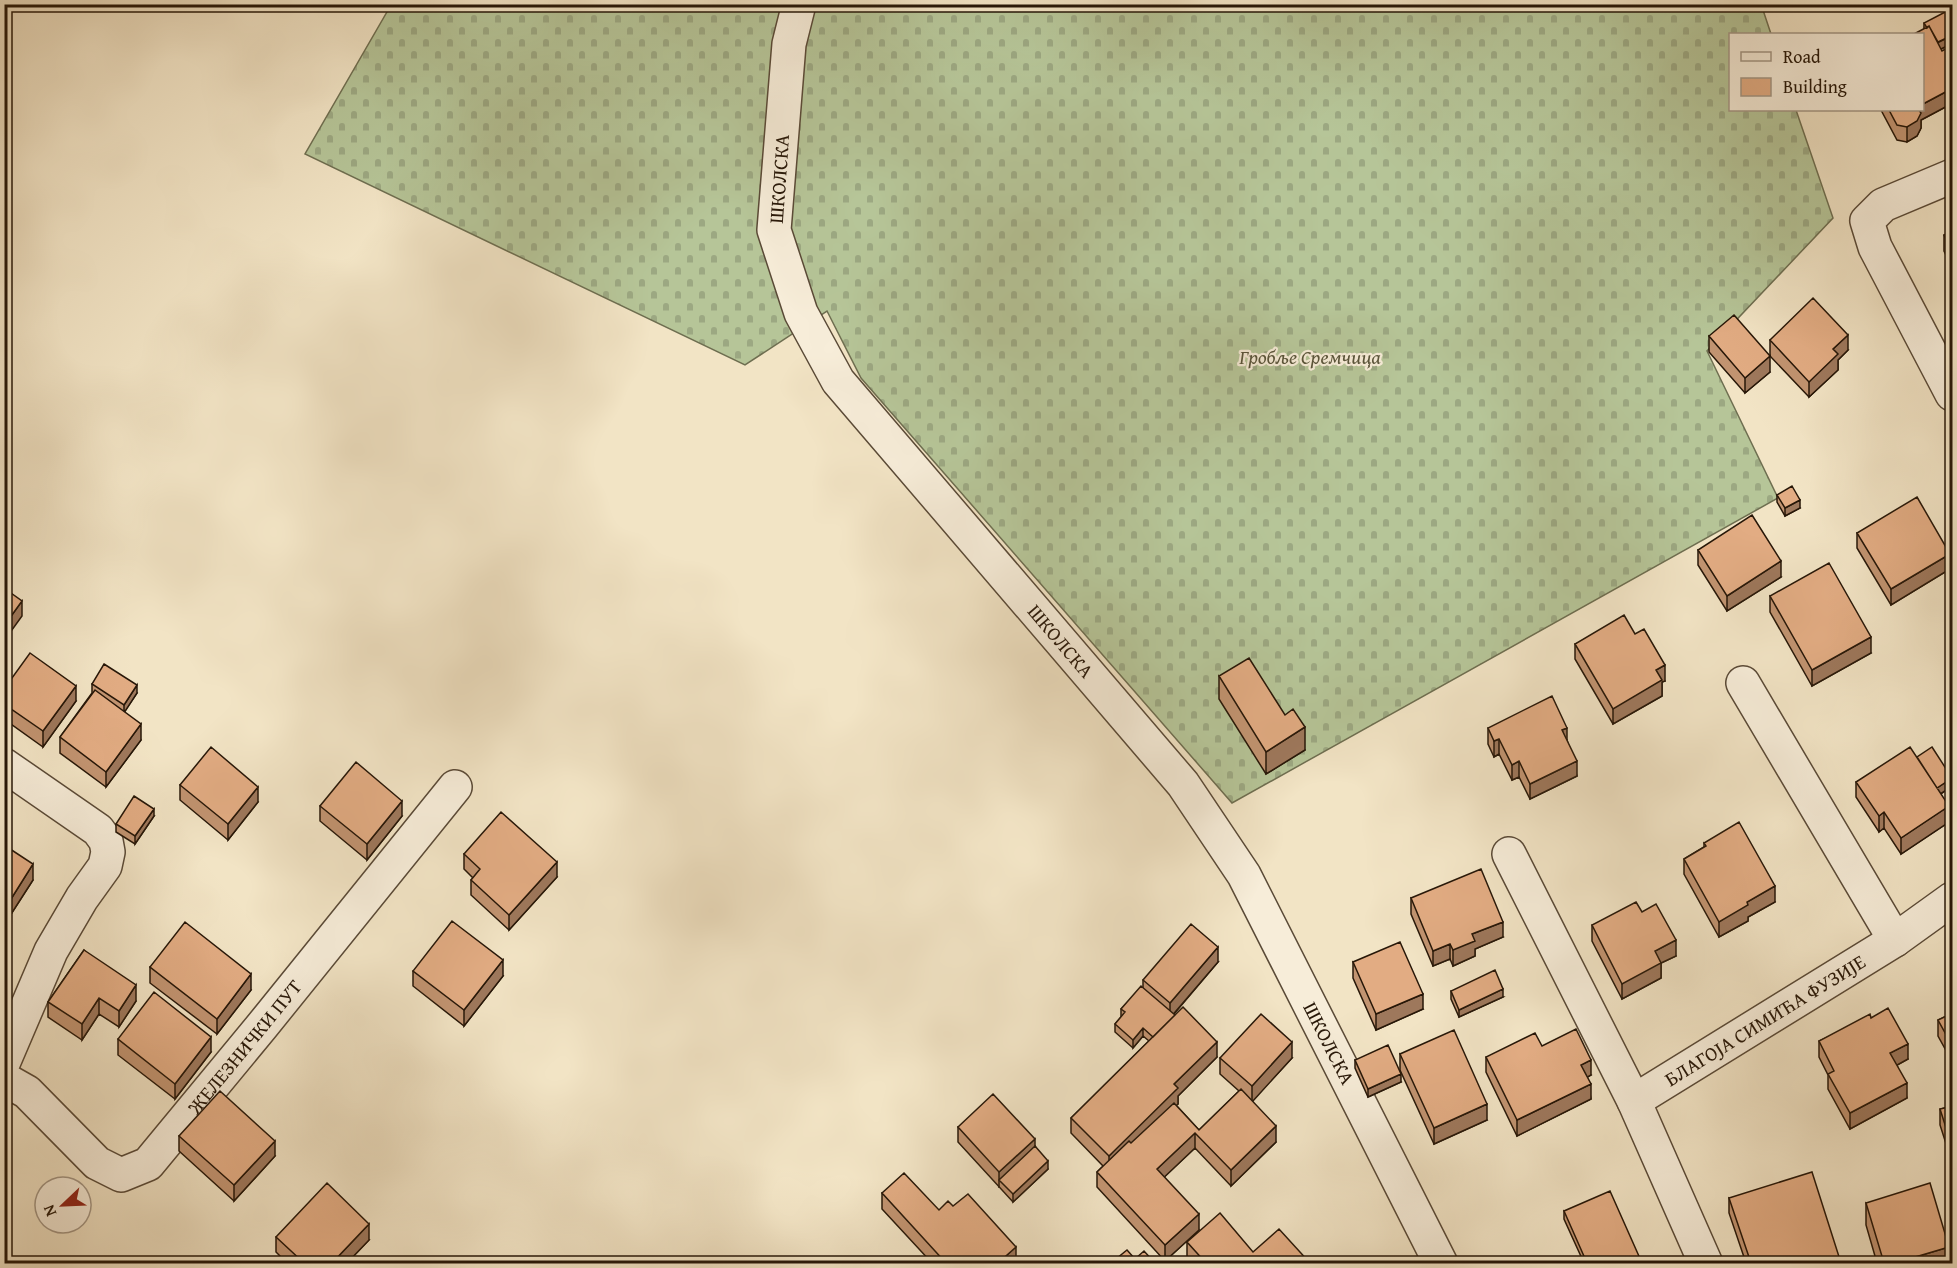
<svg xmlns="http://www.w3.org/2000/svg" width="1957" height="1268" font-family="'Gentium Book Plus',serif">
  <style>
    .cemetery { fill: url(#cemetery-stones); stroke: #6e6e50; stroke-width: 1.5 }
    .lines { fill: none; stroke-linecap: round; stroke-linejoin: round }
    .minor-casing { stroke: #5a4a37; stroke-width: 36 }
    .minor { stroke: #f7edd9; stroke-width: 33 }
    .wall { fill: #c29471; stroke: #271708; stroke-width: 1.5 }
    .shaded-wall { fill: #9e785c; stroke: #271708; stroke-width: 1.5 }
    .building { fill: #e2ac83; stroke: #271708; stroke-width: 1.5 }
    .labels { text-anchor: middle; stroke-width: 4.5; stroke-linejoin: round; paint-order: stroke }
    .street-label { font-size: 20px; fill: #271708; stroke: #f7edd9 }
    .park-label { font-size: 20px; font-style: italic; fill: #59543a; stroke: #f7edd9 }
  </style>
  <defs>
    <pattern id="cemetery-stones" width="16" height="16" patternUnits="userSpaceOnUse" patternTransform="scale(1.5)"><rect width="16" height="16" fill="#b6c598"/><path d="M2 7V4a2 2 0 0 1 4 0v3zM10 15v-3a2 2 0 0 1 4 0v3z" fill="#9ca882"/></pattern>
  </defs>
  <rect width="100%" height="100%" fill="#f2e4c5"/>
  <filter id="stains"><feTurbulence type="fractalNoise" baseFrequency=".00333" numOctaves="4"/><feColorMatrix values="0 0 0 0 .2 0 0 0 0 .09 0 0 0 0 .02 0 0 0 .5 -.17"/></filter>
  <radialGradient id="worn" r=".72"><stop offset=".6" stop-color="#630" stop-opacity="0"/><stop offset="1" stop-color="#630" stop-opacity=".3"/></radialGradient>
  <path class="cemetery" d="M1761,4L1771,34H1730V110H1796L1833,218L1707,351L1778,498L1232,803L861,378L827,311L745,365L305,154L391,5Z"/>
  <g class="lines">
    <g class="minor-casing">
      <g id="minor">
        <path id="s1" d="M799,4L789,44L774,230L801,313L838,381L1183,784L1244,875L1441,1264"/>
        <path d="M1952,176L1883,205L1867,221L1875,247L1952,394"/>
        <path d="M1743,683L1895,940"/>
        <path d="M4,765L98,830L106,841L108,852L105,866L82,898L51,951L4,1061"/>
        <path d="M1509,854L1634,1101"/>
        <path id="s2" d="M4,1079L27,1092L97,1163L121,1175L148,1164L262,1026L455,787"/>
        <path id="s3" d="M1706,1264L1634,1101L1895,940L1952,899"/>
      </g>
    </g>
    <use href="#minor" class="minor"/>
  </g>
  <path class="wall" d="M1953,17V43L1941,49L1942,51L1953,49V103L1921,120V128L1917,136L1907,142L1897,140L1881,110H1923L1924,23Z
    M1953,231V270L1944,251V235Z
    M1709,336L1770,372L1745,393L1709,352Z
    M1770,340L1848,350L1838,360V370L1809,397L1770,356Z
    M1777,495L1800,508L1785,516L1777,502Z
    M1857,533L1950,569L1891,605L1857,548Z
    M1698,550L1781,577L1727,611L1698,565Z
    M1770,596L1871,653L1812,686L1770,612Z
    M1635,634L1665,681L1662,682V696L1613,724L1575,659V644Z
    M1219,676L1305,750L1266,774L1219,699Z
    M92,684L137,693L124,712L141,740L106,787L60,753V737L92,693Z
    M4,689L76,701L43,747L4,719Z
    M1488,728L1567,740L1577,776L1530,799L1519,777L1512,780L1499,754L1494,757L1488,744Z
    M1917,757L1952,786L1941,794L1949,822L1901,854L1884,828L1879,832L1856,797V782Z
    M180,785L258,802L228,840L180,800Z
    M320,806L402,816L367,860L320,821Z
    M154,816L135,844L116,832V824Z
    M1704,843L1775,902L1748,917V921L1719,937L1684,874V859L1704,847Z
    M4,845L33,880L6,922L4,921Z
    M464,854L557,877L509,930L471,895V880L473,878L464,869Z
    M1411,898L1503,937L1475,949V956L1453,966L1450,959L1433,966L1411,914Z
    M1642,912L1676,956L1661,963V978L1622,999L1592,941V925Z
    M84,950L136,1001L119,1027L99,1014L82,1040L48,1017V1002Z
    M1218,962L1174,1014L1217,1057L1178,1096V1104L1176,1105L1199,1130L1239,1091L1220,1074V1058H1292L1252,1101L1276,1142L1231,1186L1195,1148L1164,1177L1199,1230L1165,1261L1097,1187V1172L1103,1166L1071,1133V1118L1149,1041L1143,1036L1133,1048L1115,1032V1024L1121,1017V1009L1143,988V980Z
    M1353,962L1423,1009L1376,1030L1353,978Z
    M150,967L251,990L217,1034L150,983Z
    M413,971L503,976L464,1026L413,986Z
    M1451,991L1503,997L1459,1017L1451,999Z
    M1953,1013V1063L1938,1036V1020Z
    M1871,1018L1908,1059L1897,1065L1907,1098L1850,1129L1828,1089V1075L1819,1057V1041Z
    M118,1039L211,1052L175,1099L118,1055Z
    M1542,1046L1591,1075L1587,1077L1591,1099L1517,1136L1486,1072V1057Z
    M1400,1054L1487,1120L1434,1144L1400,1070Z
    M1355,1060L1401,1082L1368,1097L1355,1068Z
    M1953,1106V1155L1952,1152L1949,1153L1940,1125V1109Z
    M958,1127L1035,1146L1048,1169L1013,1202L958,1142Z
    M179,1136L275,1156L234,1201L179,1151Z
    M882,1193L939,1210L953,1206L1016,1262L1015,1263H932L882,1209Z
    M1729,1198L1841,1263H1746L1729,1213Z
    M1866,1203L1949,1263H1877L1866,1225Z
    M1564,1211L1642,1263H1584L1564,1219Z
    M276,1237L369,1240L347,1263H287L276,1252Z
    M1187,1242L1253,1252L1310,1263H1192L1187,1258Z"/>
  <path class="shaded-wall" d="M1953,35V43L1935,52V44Z
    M1953,88V103L1921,120V128L1917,136L1907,142V127L1918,110H1923V104Z
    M1848,335V350L1838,360V370L1809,397V382L1833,349Z
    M1770,356V372L1745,393V378Z
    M1800,500V508L1785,516V508Z
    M1950,554V569L1891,605V589Z
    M1781,561V577L1727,611V596Z
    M22,601V616L4,641V626Z
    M1871,637V653L1812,686V670Z
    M1665,665V681L1662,682V696L1613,724V709L1656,670Z
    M137,685V693L124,713V705Z
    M76,686V701L43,747V731Z
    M141,724V740L106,787V772Z
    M1305,727V750L1266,774V752Z
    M1567,728V743L1562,730Z
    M1499,739V754L1494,757V741Z
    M1519,761V777L1512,780V765Z
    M1577,761V776L1530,799V784Z
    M1952,778V786L1934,798V790Z
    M258,787V802L228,840V824Z
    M402,801V816L367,860V844Z
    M1949,806V822L1901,854V838Z
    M154,809V816L135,844V836Z
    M1884,812V828L1879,832V816Z
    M557,862V877L509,930V915Z
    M33,864V880L6,922V907Z
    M1775,886V902L1748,917V921L1719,937V922L1747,902Z
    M1503,922V937L1475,949V956L1453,966V950L1472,934Z
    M1676,940V956L1661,963V978L1622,999V984L1655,951Z
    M1450,944V959L1433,966V951Z
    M1218,947V962L1170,1018V1003Z
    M503,960V976L464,1026V1010Z
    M251,974V990L217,1034V1019Z
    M136,985V1001L119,1027V1011Z
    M1503,989V997L1459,1017V1010Z
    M1423,994V1009L1376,1030V1014Z
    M99,998V1014L82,1040V1024Z
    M1143,1028V1036L1133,1048V1040Z
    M211,1037V1052L175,1099V1084Z
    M1217,1042V1057L1178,1096V1104L1109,1171V1156L1174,1084Z
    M1292,1042V1058L1252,1102V1086Z
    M1908,1044V1059L1890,1069V1053Z
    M1591,1060V1075L1581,1081V1065Z
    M1401,1074V1082L1368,1097V1089Z
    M1907,1083V1098L1850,1129V1113Z
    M1591,1084V1099L1517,1136V1120Z
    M1487,1104V1120L1434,1144V1128Z
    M1276,1126V1142L1231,1186V1170Z
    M1195,1133V1148L1157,1184V1169Z
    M1953,1136L1952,1152L1949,1153V1137Z
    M1035,1139V1154L999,1180V1188V1172Z
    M275,1141V1156L234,1201V1185Z
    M1048,1161V1169L1013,1202V1194Z
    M1199,1214V1230L1165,1261V1245Z
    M369,1224V1240L347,1263H332Z
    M1016,1247V1262L1015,1263H998Z
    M1949,1247V1263H1895Z"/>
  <path class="building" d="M1949,10L1953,17V35L1938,42L1929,26L1927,28L1924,23Z
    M1929,26L1942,51L1951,46L1953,49V88L1923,104V34H1914Z
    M1889,110H1919L1921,113L1917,121L1907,127L1897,125Z
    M1953,231V254L1944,235Z
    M1813,298L1848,335L1833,349L1838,354L1809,382L1770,340Z
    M1734,315L1770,356L1745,378L1709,336Z
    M1792,486L1800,500L1785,508L1777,495Z
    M1917,497L1950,554L1891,589L1857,533Z
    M1752,515L1781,561L1727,596L1698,550Z
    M1829,563L1871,637L1812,670L1770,596Z
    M4,588L22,601L4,626Z
    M1624,615L1635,634L1644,629L1665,665L1656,670L1662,680L1613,709L1575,644Z
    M30,653L76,686L43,731L4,704V689Z
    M1249,658L1285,715L1293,709L1305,727L1266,752L1219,676Z
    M104,664L137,685L124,705L92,684Z
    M95,690L141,724L106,772L60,737Z
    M1552,696L1567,728L1562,730L1577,761L1530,784L1519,761L1512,765L1499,739L1494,741L1488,728Z
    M211,747L258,787L228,824L180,785Z
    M1910,747L1949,806L1901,838L1884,812L1879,816L1856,782Z
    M1932,747L1952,778L1937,788L1917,757Z
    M356,762L402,801L367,844L320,806Z
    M134,796L154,809L135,836L116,824Z
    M501,812L557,862L509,915L471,880L480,869L464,854Z
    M1739,822L1775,886L1747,902L1748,905L1719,922L1684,859L1706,846L1704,843Z
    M4,845L33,864L6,907L4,906Z
    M1481,869L1503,922L1472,934L1475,941L1453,950L1450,944L1433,951L1411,898Z
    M1636,902L1642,912L1656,904L1676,940L1655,951L1661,963L1622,984L1592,925Z
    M452,921L503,960L464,1010L413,971Z
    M185,922L251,974L217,1019L150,967Z
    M1191,924L1218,947L1170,1003L1143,980Z
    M1400,942L1423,994L1376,1014L1353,962Z
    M84,950L136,985L119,1011L99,998L82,1024L48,1002Z
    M1495,970L1503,989L1459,1010L1451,991Z
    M1141,986L1175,1015L1153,1037L1143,1028L1133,1040L1115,1024L1125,1012L1121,1009Z
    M154,992L211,1037L175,1084L118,1039Z
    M1183,1007L1217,1042L1174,1084L1178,1088L1109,1156L1071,1118Z
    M1888,1008L1908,1044L1890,1053L1907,1083L1850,1113L1828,1074L1834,1071L1819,1041L1870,1014L1871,1018Z
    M1953,1013V1047L1938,1020Z
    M1261,1014L1292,1042L1252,1086L1220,1058Z
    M1576,1029L1591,1060L1581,1065L1591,1084L1517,1120L1486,1057L1535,1033L1542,1046Z
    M1454,1030L1487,1104L1434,1128L1400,1054Z
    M1388,1045L1401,1074L1368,1089L1355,1060Z
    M1241,1089L1276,1126L1231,1170L1195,1133L1157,1169L1199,1214L1165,1245L1097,1172L1129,1141L1131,1143L1174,1103L1199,1130Z
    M220,1091L275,1141L234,1185L179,1136Z
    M993,1094L1035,1139L999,1172L958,1127Z
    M1953,1106V1136L1949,1137L1940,1109Z
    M1035,1146L1048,1161L1013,1194L999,1180Z
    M1812,1172L1841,1263H1751L1729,1198Z
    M904,1173L939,1210L948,1201L953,1206L968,1194L1016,1247L998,1263H946L882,1193Z
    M327,1183L369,1224L332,1263H304L276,1237Z
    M1930,1183L1949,1247L1895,1263H1884L1866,1203Z
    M1610,1191L1642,1263H1587L1564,1211Z
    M1220,1213L1253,1252L1279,1229L1310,1263H1206L1187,1242Z
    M1127,1250L1135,1259L1144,1251L1155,1263H1111Z"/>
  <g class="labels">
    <g class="street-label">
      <text transform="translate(779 179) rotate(-86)" y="7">ШКОЛСКА</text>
      <text dy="7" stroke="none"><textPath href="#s1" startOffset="735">ШКОЛСКА</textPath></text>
      <text dy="7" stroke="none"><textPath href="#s3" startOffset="332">БЛАГОЈА СИМИЋА ФУЗИЈЕ</textPath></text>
      <text dy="7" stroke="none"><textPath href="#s1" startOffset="1221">ШКОЛСКА</textPath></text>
      <text dy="7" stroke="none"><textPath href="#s2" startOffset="334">ЖЕЛЕЗНИЧКИ ПУТ</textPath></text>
    </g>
    <g class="park-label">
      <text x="1310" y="364">Гробље Сремчица</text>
    </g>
  </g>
  <rect width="1957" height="1268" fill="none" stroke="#f2e4c5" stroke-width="24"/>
  <rect x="6" y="6" width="1945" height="1256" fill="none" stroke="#271708" stroke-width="3"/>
  <rect x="12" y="12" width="1933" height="1244" fill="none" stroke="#271708" stroke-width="1.5"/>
  <rect x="1729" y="33" width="195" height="78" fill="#f7edd9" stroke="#a49785" stroke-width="1.5"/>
  <rect x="1741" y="52" width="30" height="9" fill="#f7edd9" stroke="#a49785" stroke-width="1.5"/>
  <text x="1783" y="63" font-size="18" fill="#271708">Road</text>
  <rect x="1741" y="78" width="30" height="18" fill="#e2ac83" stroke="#a49785" stroke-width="1.5"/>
  <text x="1783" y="93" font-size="18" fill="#271708">Building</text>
  <g transform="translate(63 1205) rotate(247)"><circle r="28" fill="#f7edd9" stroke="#a49785" stroke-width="1.5"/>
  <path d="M0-4.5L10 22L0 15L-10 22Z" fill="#8f2418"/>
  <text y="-9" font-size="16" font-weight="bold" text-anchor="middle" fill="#271708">N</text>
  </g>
  <rect width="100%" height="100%" filter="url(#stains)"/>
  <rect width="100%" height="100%" fill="url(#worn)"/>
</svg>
